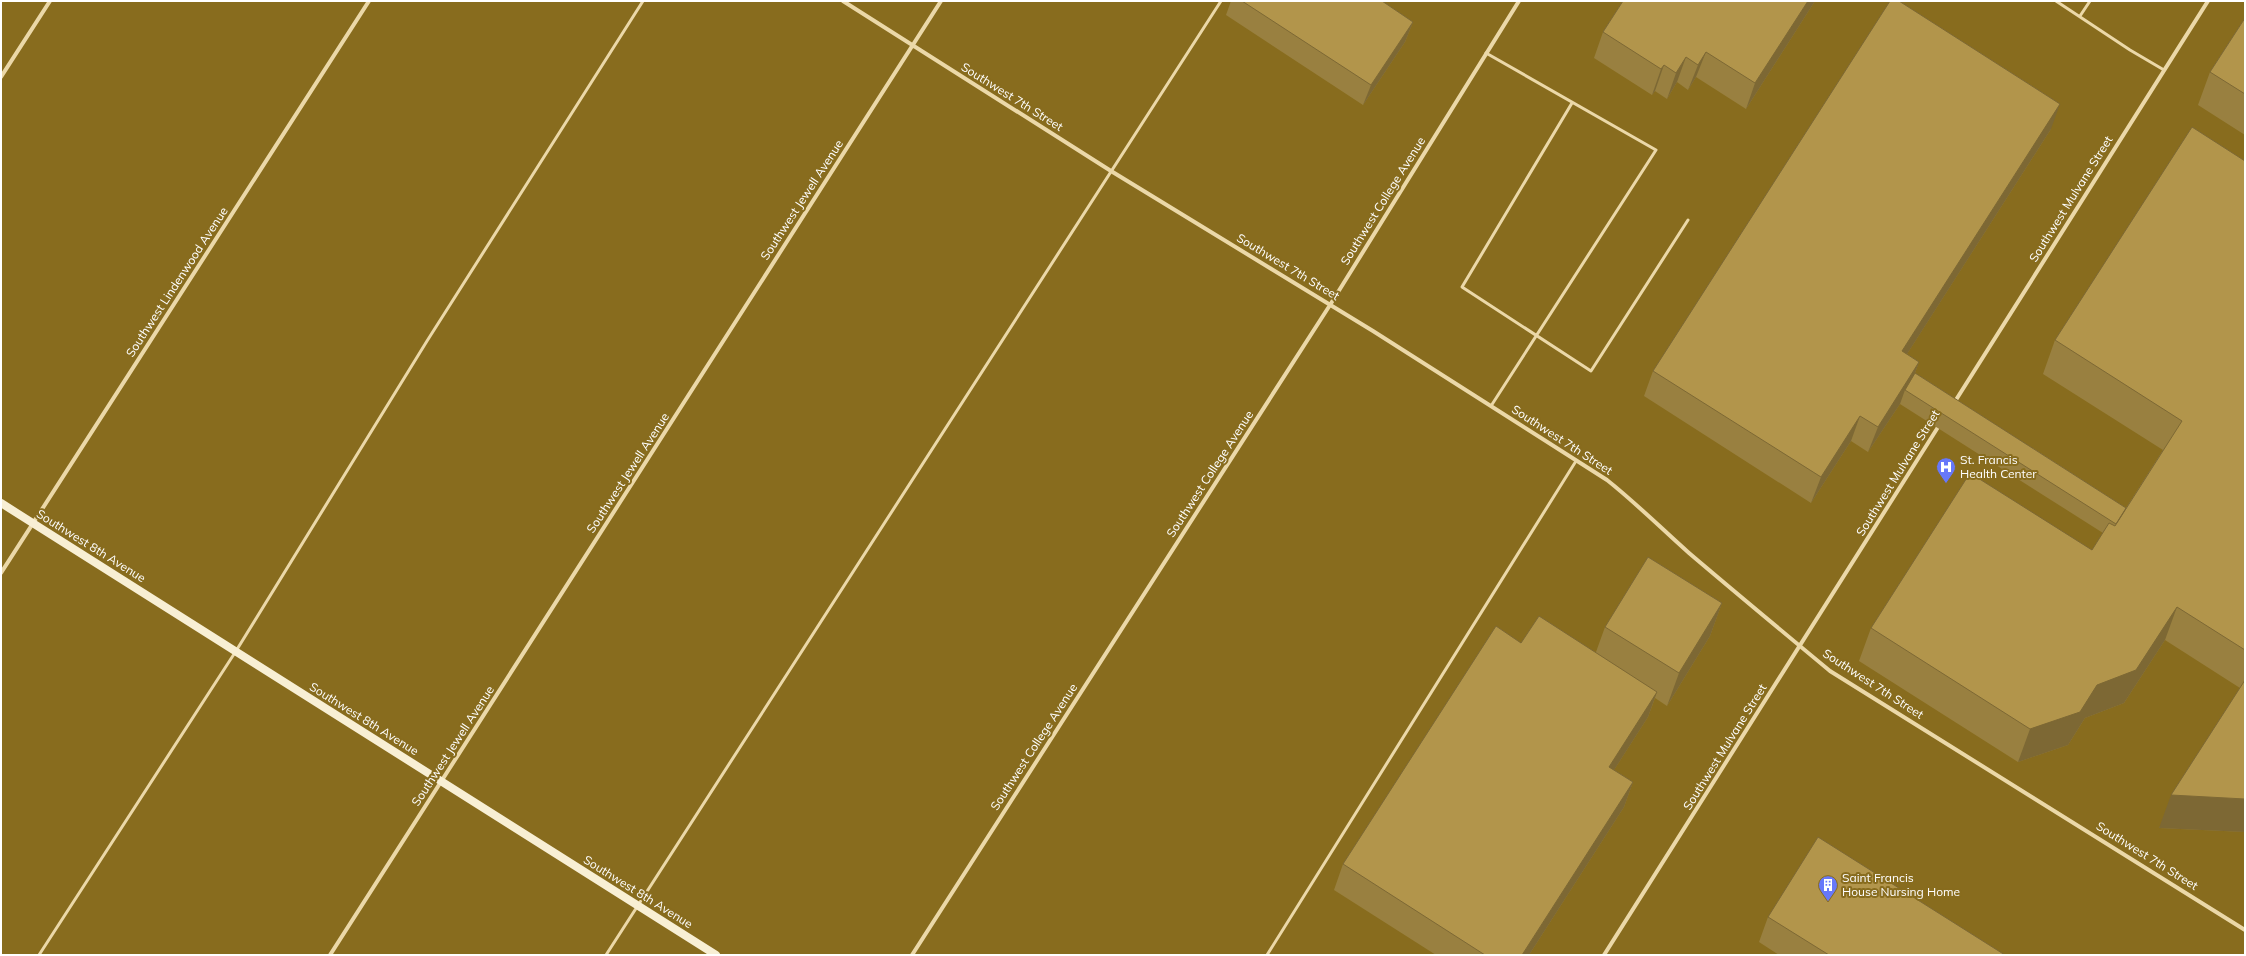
<svg xmlns="http://www.w3.org/2000/svg" width="2246" height="956" font-family="Mulish,sans-serif">
  <style>
    .lines { fill: none; stroke-linecap: round; stroke-linejoin: round }
    .lane { stroke: #ebd8a8; stroke-width: 3 }
    .street { stroke: #ebd8a8; stroke-width: 4 }
    .secondary { stroke: #f8efd4; stroke-width: 8 }
    .wall { fill: #998040 }
    .shaded-wall { fill: #7d6834 }
    .building { fill: #b2954b; stroke: #7d6834 }
    .labels { text-anchor: middle; stroke-width: 4; stroke-linejoin: round; paint-order: stroke }
    .street-label { font-size: 12px; fill: #fff; stroke: #886c1e }
    .poi-label { font-size: 12px; fill: #fff; stroke: #886c1e; text-anchor: start }
  </style>
  <rect width="100%" height="100%" fill="#886c1e"/>
  <g class="lines">
    <path class="lane" d="M2056,1L2130,50L2164,70
      M2080,16L2090,1
      M1486,53L1656,150L1491,406
      M1572,103L1462,287L1591,371L1688,220
      M39,955L236,651L427,341L643,1
      M606,955L1221,1
      M1267,955L1576,461"/>
    <path class="street" d="M843,1L1111,171L1373,331L1607,480C1636,503 1662,529 1689,553C1736,593 1783,632 1830,671L2245,930
      M1,77L50,1
      M1954,403L2208,1
      M1,573L369,1
      M330,955L941,1
      M912,955L1330,305L1519,1
      M1604,955L1940,424"/>
    <path class="secondary" d="M1,503L716,955"/>
  </g>
  <path class="wall" d="M1231,1H1382L1413,22L1405,42L1363,105L1226,15Z
    M1623,1H1815L1746,109L1696,77L1688,90L1677,82L1667,99L1655,91L1652,95L1594,58L1603,32Z
    M2245,18V135L2198,105L2210,72Z
    M2051,129L1907,354L1919,362L1915,373L2126,508L2163,450L2043,374L2055,340L2245,161V832L2159,828L2240,688L2165,640L2124,703L2085,718L2068,745L2018,762L1859,661L1871,628L2092,550L2103,533L1900,404L1868,452L1851,441L1811,503L1644,396L1653,371Z
    M1722,603L1710,636L1667,706L1655,698L1648,717L1614,770L1633,782L1624,807L1529,955H1436L1334,890L1343,864L1521,643L1596,652L1605,627Z
    M1768,917L2005,955H1779L1759,942Z"/>
  <path class="shaded-wall" d="M1808,1H1815L1746,109L1755,83Z
    M1413,22L1405,42L1363,105L1371,85Z
    M1706,52L1696,77L1688,90L1698,65Z
    M1686,57L1677,82L1667,99L1676,73Z
    M1664,65L1655,91L1652,95L1661,69Z
    M2060,104L2051,129L1893,376L1902,351Z
    M1919,362L1910,387L1905,390L1900,404L1868,452L1878,427Z
    M1860,416L1851,441L1811,503L1821,477Z
    M1722,603L1710,636L1667,706L1679,673Z
    M2177,607L2165,640L2124,703L2085,718L2068,745L2018,762L2030,729L2097,685Z
    M1657,692L1648,717L1600,792L1609,767Z
    M1633,782L1624,807L1529,955H1522Z
    M2171,795L2245,799V832L2159,828Z"/>
  <path class="building" d="M1242,1H1382L1413,22L1371,85Z
    M1623,1H1808L1755,83L1706,52L1698,65L1686,57L1676,73L1664,65L1661,69L1603,32Z
    M1890,1H1899L2060,104L1902,351L1919,362L1909,378L1878,427L1860,416L1821,477L1653,371Z
    M2245,18V94L2210,72Z
    M2192,127L2245,161V650L2177,607L2136,670L2097,685L2080,712L2030,729L1871,628L1970,473L2092,550L2109,523L2115,526L2182,421L2055,340Z
    M1915,373L2126,508L2116,524L1905,390Z
    M1648,557L1722,603L1679,673L1605,627Z
    M1539,616L1657,692L1609,767L1633,782L1522,955H1485L1343,864L1496,626L1521,643Z
    M2245,680V799L2171,795Z
    M1818,837L2005,955H1829L1768,917Z"/>
  <defs>
    <g id="hospital-pin" transform="scale(1)"><path d="M0 17L-7.5 6A9.5 9.5 0 1 1 7.5 6Z" fill="#6778fa" stroke="#886c1e"/><path d="M-5-5h3v3.5h4V-5h3V5h-3V1.5h-4V5h-3Z" fill="#fff"/></g>
    <g id="building-pin" transform="scale(1)"><path d="M0 17L-7.5 6A9.5 9.5 0 1 1 7.5 6Z" fill="#6778fa" stroke="#886c1e"/><path d="M-4-6H4V6H1V3H-1V6H-4ZM-2.5-4.3h1.7v1.8h-1.7ZM.8-4.3h1.7v1.8H.8ZM-2.5-1h1.7V.8h-1.7ZM.8-1h1.7V.8H.8Z" fill="#fff"/></g>
  </defs>
  <g fill-rule="evenodd">
    <use href="#hospital-pin" x="1946" y="467"/>
    <use href="#building-pin" x="1828" y="885"/>
  </g>
  <g class="labels">
    <g class="street-label">
      <text transform="translate(1012 97) rotate(32)" y="4">Southwest 7th Street</text>
      <text transform="translate(2071 199) rotate(-58)" y="4">Southwest Mulvane Street</text>
      <text transform="translate(802 200) rotate(-57)" y="4">Southwest Jewell Avenue</text>
      <text transform="translate(1383 201) rotate(-58)" y="4">Southwest College Avenue</text>
      <text transform="translate(1288 267) rotate(31)" y="4">Southwest 7th Street</text>
      <text transform="translate(177 282) rotate(-57)" y="4">Southwest Lindenwood Avenue</text>
      <text transform="translate(1562 440) rotate(33)" y="4">Southwest 7th Street</text>
      <text transform="translate(628 473) rotate(-57)" y="4">Southwest Jewell Avenue</text>
      <text transform="translate(1898 473) rotate(-58)" y="4">Southwest Mulvane Street</text>
      <text transform="translate(1210 474) rotate(-57)" y="4">Southwest College Avenue</text>
      <text transform="translate(91 546) rotate(32)" y="4">Southwest 8th Avenue</text>
      <text transform="translate(1873 684) rotate(33)" y="4">Southwest 7th Street</text>
      <text transform="translate(364 719) rotate(32)" y="4">Southwest 8th Avenue</text>
      <text transform="translate(453 746) rotate(-57)" y="4">Southwest Jewell Avenue</text>
      <text transform="translate(1034 747) rotate(-57)" y="4">Southwest College Avenue</text>
      <text transform="translate(1725 747) rotate(-58)" y="4">Southwest Mulvane Street</text>
      <text transform="translate(2147 856) rotate(32)" y="4">Southwest 7th Street</text>
      <text transform="translate(638 892) rotate(32)" y="4">Southwest 8th Avenue</text>
    </g>
    <g class="poi-label">
      <text x="1960" y="464">St. Francis<tspan x="1960" dy="14">Health Center</tspan></text>
      <text x="1842" y="882">Saint Francis<tspan x="1842" dy="14">House Nursing Home</tspan></text>
    </g>
  </g>
  <rect width="2246" height="956" fill="none" stroke="#ffffff" stroke-width="4"/>
</svg>
